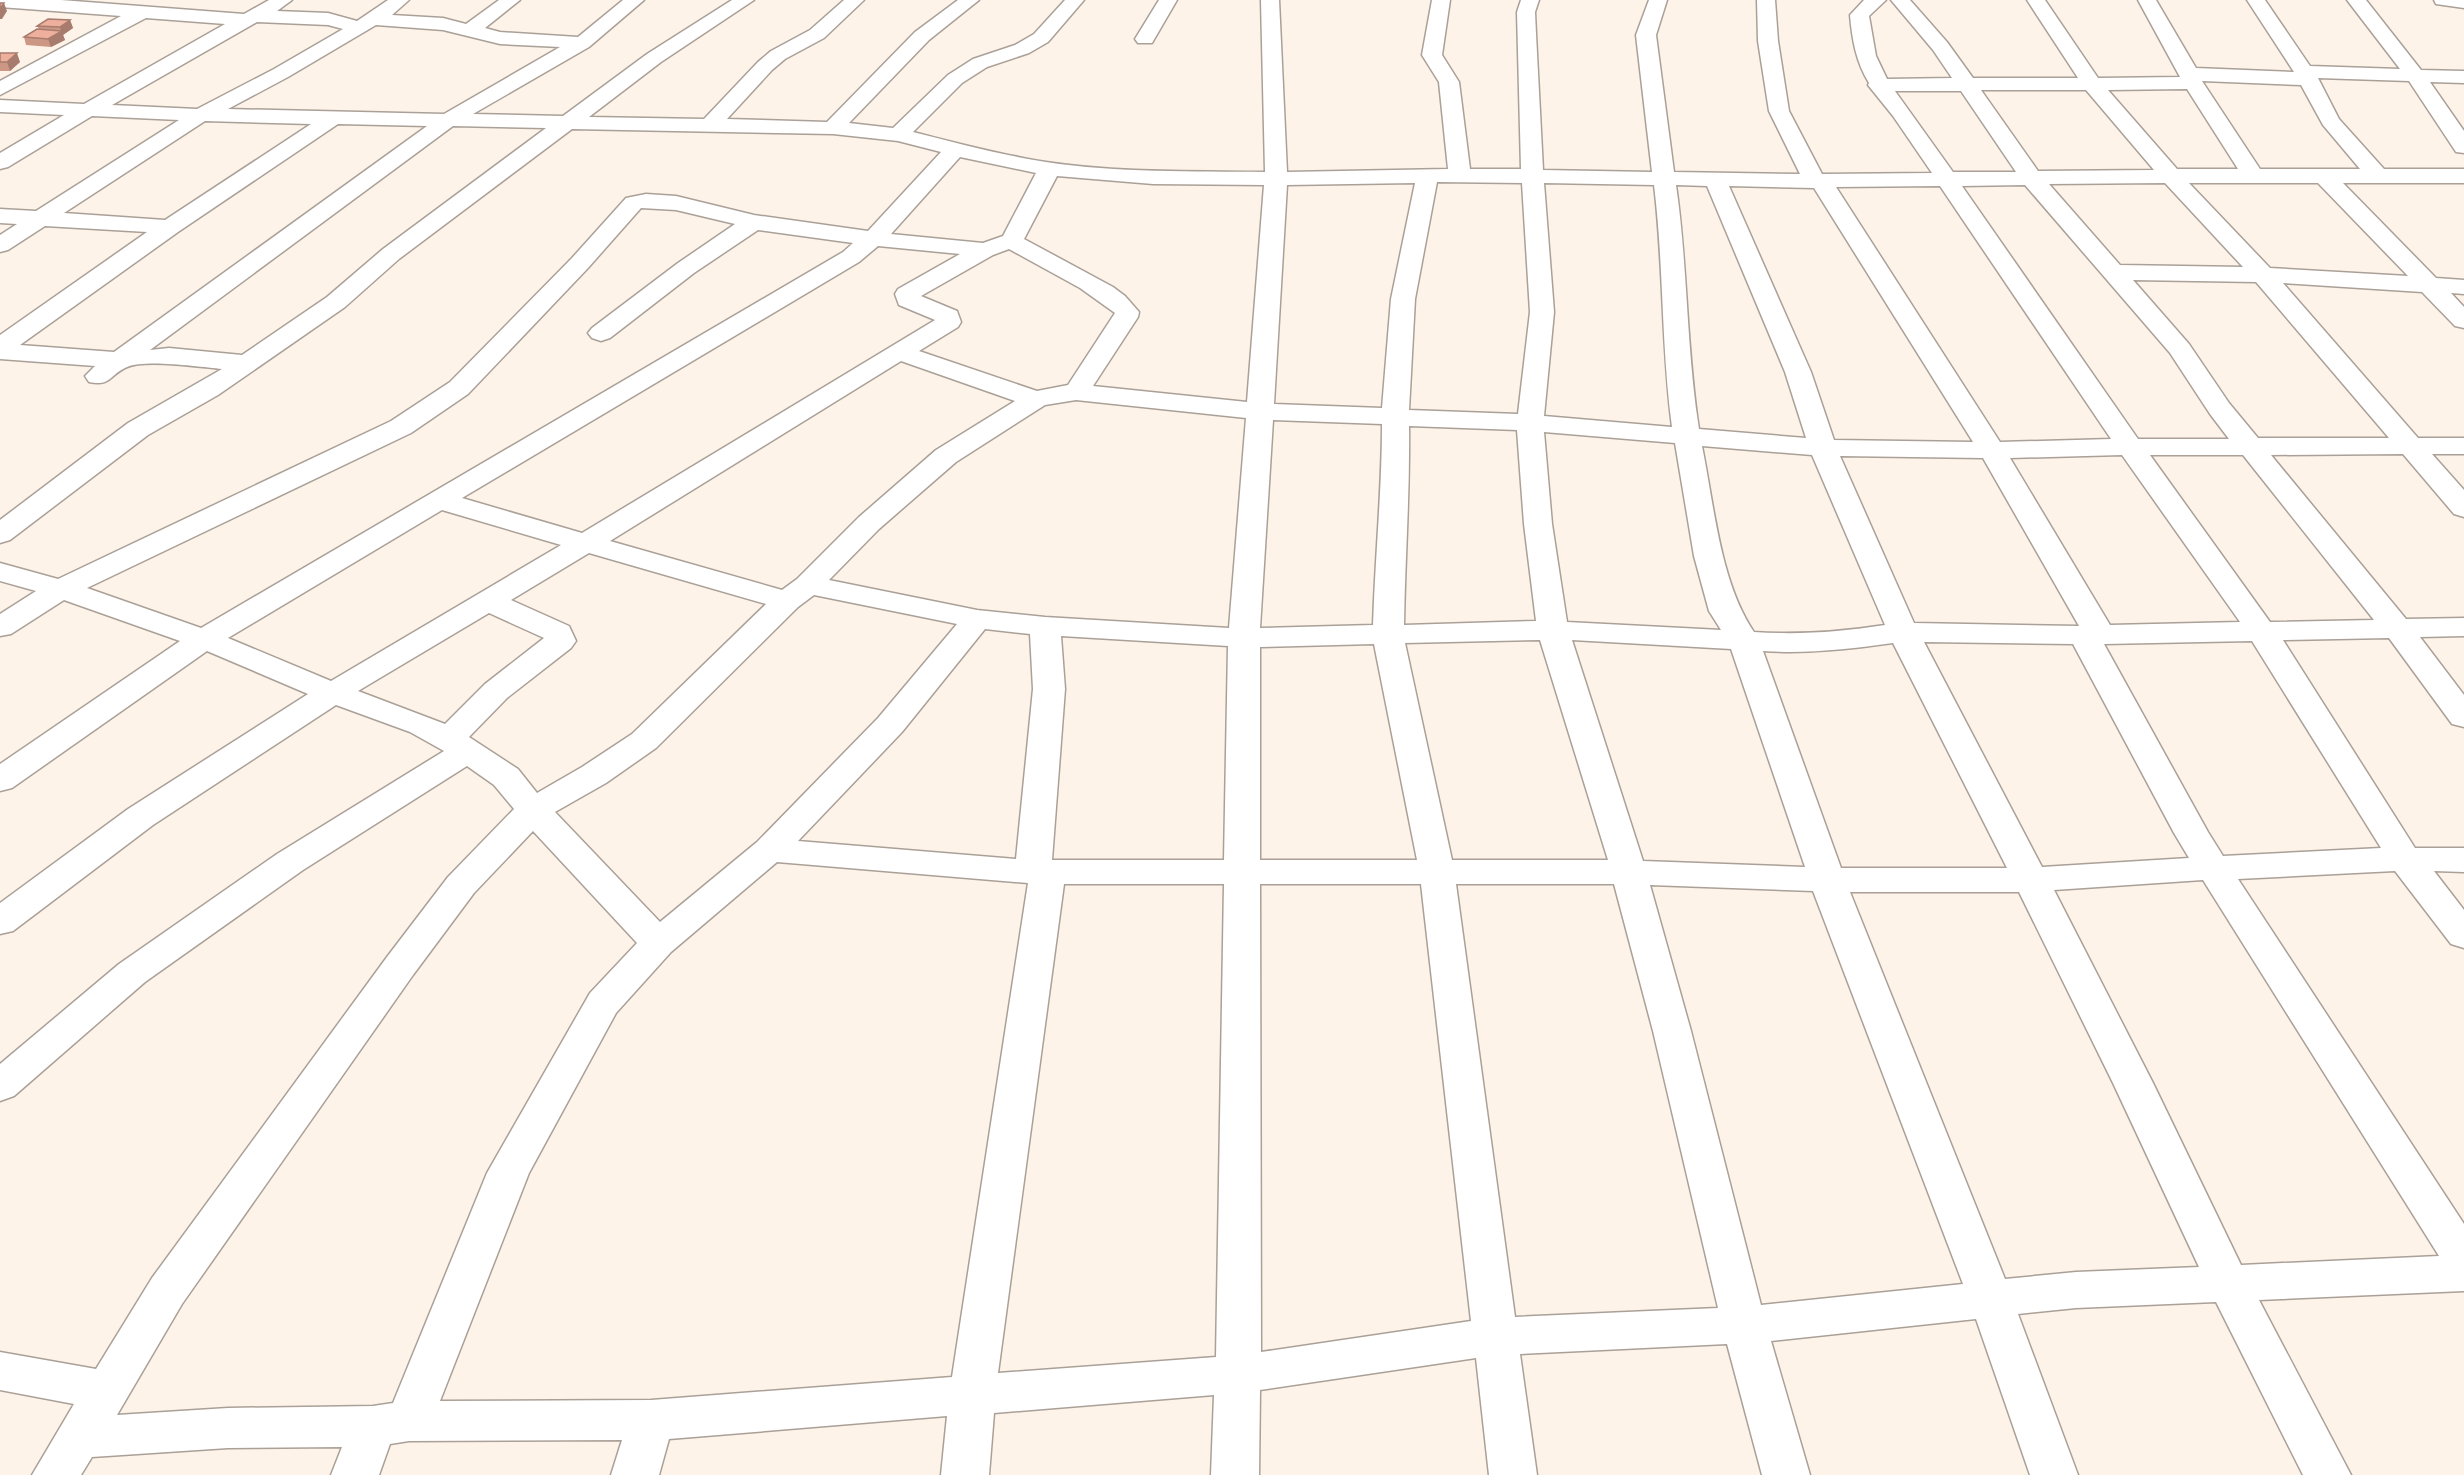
<svg xmlns="http://www.w3.org/2000/svg" width="2464" height="1475" font-family="'Asap Condensed',sans-serif">
  <style>
    .lines { fill: none; stroke-linecap: round; stroke-linejoin: round }
    .minor-casing { stroke: #aaa097; stroke-width: 3 }
    .minor { fill: #fff; fill-rule: evenodd }
    .wall { fill: #cd9786 }
    .shaded-wall { fill: #a77b6d }
    .building { fill: #eeb09c; stroke: #a77b6d; stroke-width: 1.5 }
  </style>
  <rect width="100%" height="100%" fill="#fdf3e9"/>
  <g class="lines">
    <g class="minor-casing">
      <path id="minor" d="M0,0H61L244,14L269,0H292L277,11L328,13L357,21L388,0H409L392,15L443,18L466,24L499,0H520L485,28L500,32L578,37L623,0H644L589,47L473,114L563,116L647,54L732,0H754L661,62L589,117L704,119L758,62L771,51L810,30L844,0H864L824,38L785,59L772,70L727,119L827,122L915,32L958,0H979L929,40L849,123L893,128L948,75L973,59L1015,45L1034,34L1065,0H1084L1048,42L1029,53L987,67L962,83L913,132C957,143 1001,155 1046,162C1118,173 1192,171 1265,172L1261,0H1279L1287,172L1448,169L1439,82L1422,55L1432,0H1450L1442,55L1459,82L1470,169H1521L1517,12L1521,0H1539L1535,12L1536,34L1543,170L1652,172L1636,35L1649,0H1667L1656,35L1674,172L1800,174L1769,111L1758,41L1757,0H1775L1778,41L1789,111L1822,174L1932,173L1893,116L1868,85L1869,83C1856,62 1852,39 1850,15L1864,0H1886L1869,16L1876,56L1887,79L1952,78L1933,50L1891,0H1910L1947,42L1973,78H2078L2027,0H2045L2098,78L2180,77L2138,0H2156L2196,68L2294,72L2247,0H2265L2310,66L2400,69L2347,0H2366L2421,70L2464,71V83L2430,82L2464,131V153L2456,152L2409,81L2318,78L2339,119L2384,169H2464V183H2343L2436,278L2464,280V294L2451,293L2464,307V328L2455,326L2422,292L2283,283L2418,438H2464V454H2432L2464,490V517L2454,514L2403,454L2271,455L2406,619L2464,618V636L2420,637L2464,695V727L2452,724L2389,638L2283,640L2415,848H2464V872L2434,871L2464,910V948L2451,944L2395,871L2238,879L2464,1224V1291L2259,1300L2351,1475H2303L2216,1302L2076,1308L2018,1314L2078,1475H2030L1976,1319L1771,1341L1810,1475H1762L1727,1344L1520,1354L1537,1475H1489L1476,1358L1260,1390L1259,1475H1211L1214,1395L994,1413L989,1475H941L947,1416L669,1439L659,1475H611L622,1440L409,1441L390,1444L379,1475H331L342,1447L228,1448L92,1457L81,1475H32L74,1404L0,1390V1352L96,1369L152,1278L387,957L448,877L514,809L494,785L467,766L303,870L145,982L14,1096L0,1101V1064L119,964L277,854L444,751L410,732L336,705L153,825L13,931L0,934V903L128,809L308,694L207,651L12,788L0,791V764L180,641L64,600L11,634L0,636V614L36,591L0,581V563L58,579L391,421L450,382L572,258L626,198L646,194L676,196L754,215L868,231L941,152L898,141L833,134L572,129L399,259L345,307L218,395L148,435L10,540L0,543V520L128,423L222,369C200,367 146,359 127,367C110,374 111,387 89,382L85,376L95,366L0,359V335L147,232L45,226L8,250L0,252V235L17,224L0,223V209L36,211L179,120L92,116L8,167L0,169V153L64,115L0,112V100L84,104L225,24L146,18L0,95V81L121,16L0,7ZM257,22L328,25L343,29L274,69L197,109L112,105ZM376,25L443,30L500,44L560,47L444,114L228,109L288,77ZM2202,81L2301,85L2323,125L2360,169H2260ZM2187,89L2238,169H2177L2108,90ZM1981,90H2086L2154,170L2038,171ZM1895,91H1961L2016,172H1953ZM205,121L311,124L165,220L64,213ZM338,124L427,126L114,352L20,345L178,232ZM453,126L546,128L383,249L327,297L242,355L169,348L150,350ZM960,157L1036,173L1003,236L983,243L891,234ZM1057,176L1153,184L1264,185L1247,402L1093,386L1138,317L1139,312L1125,296L1113,287L1024,239ZM1437,182L1522,183L1530,312L1518,414L1409,410L1415,299ZM1415,183L1391,299L1382,408L1274,404L1287,185ZM1544,183L1654,185C1664,265 1661,347 1672,427L1544,416L1554,312ZM2165,183L2243,267L2120,265L2049,184ZM2189,183H2318L2408,276L2270,268ZM1676,185L1707,186L1785,372L1806,438L1699,429C1686,348 1688,266 1676,185ZM2025,185L2170,353L2210,414L2229,439H2138L1962,186ZM1729,186L1814,188L1973,442L1834,440L1811,372ZM1940,186L2111,439L2000,442L1836,187ZM641,208L676,210L735,224L678,263L592,328L588,333L592,338L601,341L610,338L694,273L758,230L853,243L843,252L201,628L87,588L411,433L468,394L588,268ZM878,246L960,254L898,289L895,294L899,305L935,320L582,533L462,498L859,262ZM1009,249L1080,288L1115,313L1068,385L1037,391L919,351L958,327L961,322L957,311L921,296L993,255ZM2133,280L2256,282L2389,438H2258L2229,403L2189,344ZM901,361L1015,401L936,450L859,517L797,579L782,590L610,541ZM1076,400L1246,418L1229,628L1045,617L977,610L829,580L879,529L956,462L1045,405ZM1273,420L1382,424C1382,492 1375,558 1373,625L1260,628ZM1409,426L1517,430L1524,524L1536,621L1404,625C1405,558 1410,492 1409,426ZM1544,432L1675,443L1694,556L1709,611L1721,630L1567,622L1552,524ZM1702,446L1812,455L1885,625C1840,632 1799,635 1754,632C1720,582 1714,505 1702,446ZM2122,455L2240,622L2110,625L2010,458ZM2150,455H2243L2374,620L2270,622ZM1840,456L1983,458L2079,626L1914,623ZM442,510L561,545L331,681L228,638ZM589,553L766,604L632,734L582,767L537,793L518,769L469,737L507,698L571,648L576,641L569,626L511,600ZM814,595L957,624L878,718L757,842L660,922L555,812L606,783L656,748L798,607ZM489,613L544,638L485,684L445,724L358,691ZM985,629L1030,634L1033,689L1016,859L798,841L902,732ZM1061,636L1228,646L1224,860H1052L1065,689ZM1540,640L1608,860H1452L1405,643ZM1572,640L1731,649L1805,867L1643,861ZM2252,641L2381,848L2223,856L2208,832L2104,644ZM1924,642L2073,644L2174,833L2189,858L2042,867ZM1893,643L2007,868H1841L1763,651C1808,654 1849,649 1893,643ZM1374,644L1417,860H1260V647ZM533,831L637,943L590,993L487,1173L393,1403L373,1406L228,1408L117,1415L182,1304L413,975L474,893ZM777,862L1028,883L952,1377L651,1400L440,1401L529,1173L616,1013L671,952ZM2203,880L2439,1256L2241,1265L2153,1083L2054,890ZM1064,884H1224L1216,1357L998,1373ZM1260,884H1421L1471,1321L1261,1352ZM1456,884H1614L1653,1031L1718,1308L1515,1317ZM1650,885L1813,891L1963,1284L1761,1305L1691,1031ZM1850,892H2019L2113,1083L2199,1267L2076,1272L2005,1279Z
        M1159,0H1177L1152,43H1138L1135,39Z
        M2434,0H2464V8L2436,4Z"/>
    </g>
    <use href="#minor" class="minor"/>
  </g>
  <path class="wall" d="M70,20L73,28L63,35L65,40L51,47L26,45L24,37L39,29L37,26Z
    M0,53L20,62L10,71H0Z"/>
  <path class="shaded-wall" d="M4,3L7,11L2,19H0V9Z
    M70,20L73,28L63,35L65,40L51,47L48,39L61,32L60,27Z
    M17,53L20,62L10,71L7,62Z"/>
  <path class="building" d="M0,3H4L0,9Z
    M48,19L70,20L60,27L37,26Z
    M37,29L62,31L48,39L24,37Z
    M0,53H17L7,62H0Z"/>
</svg>
